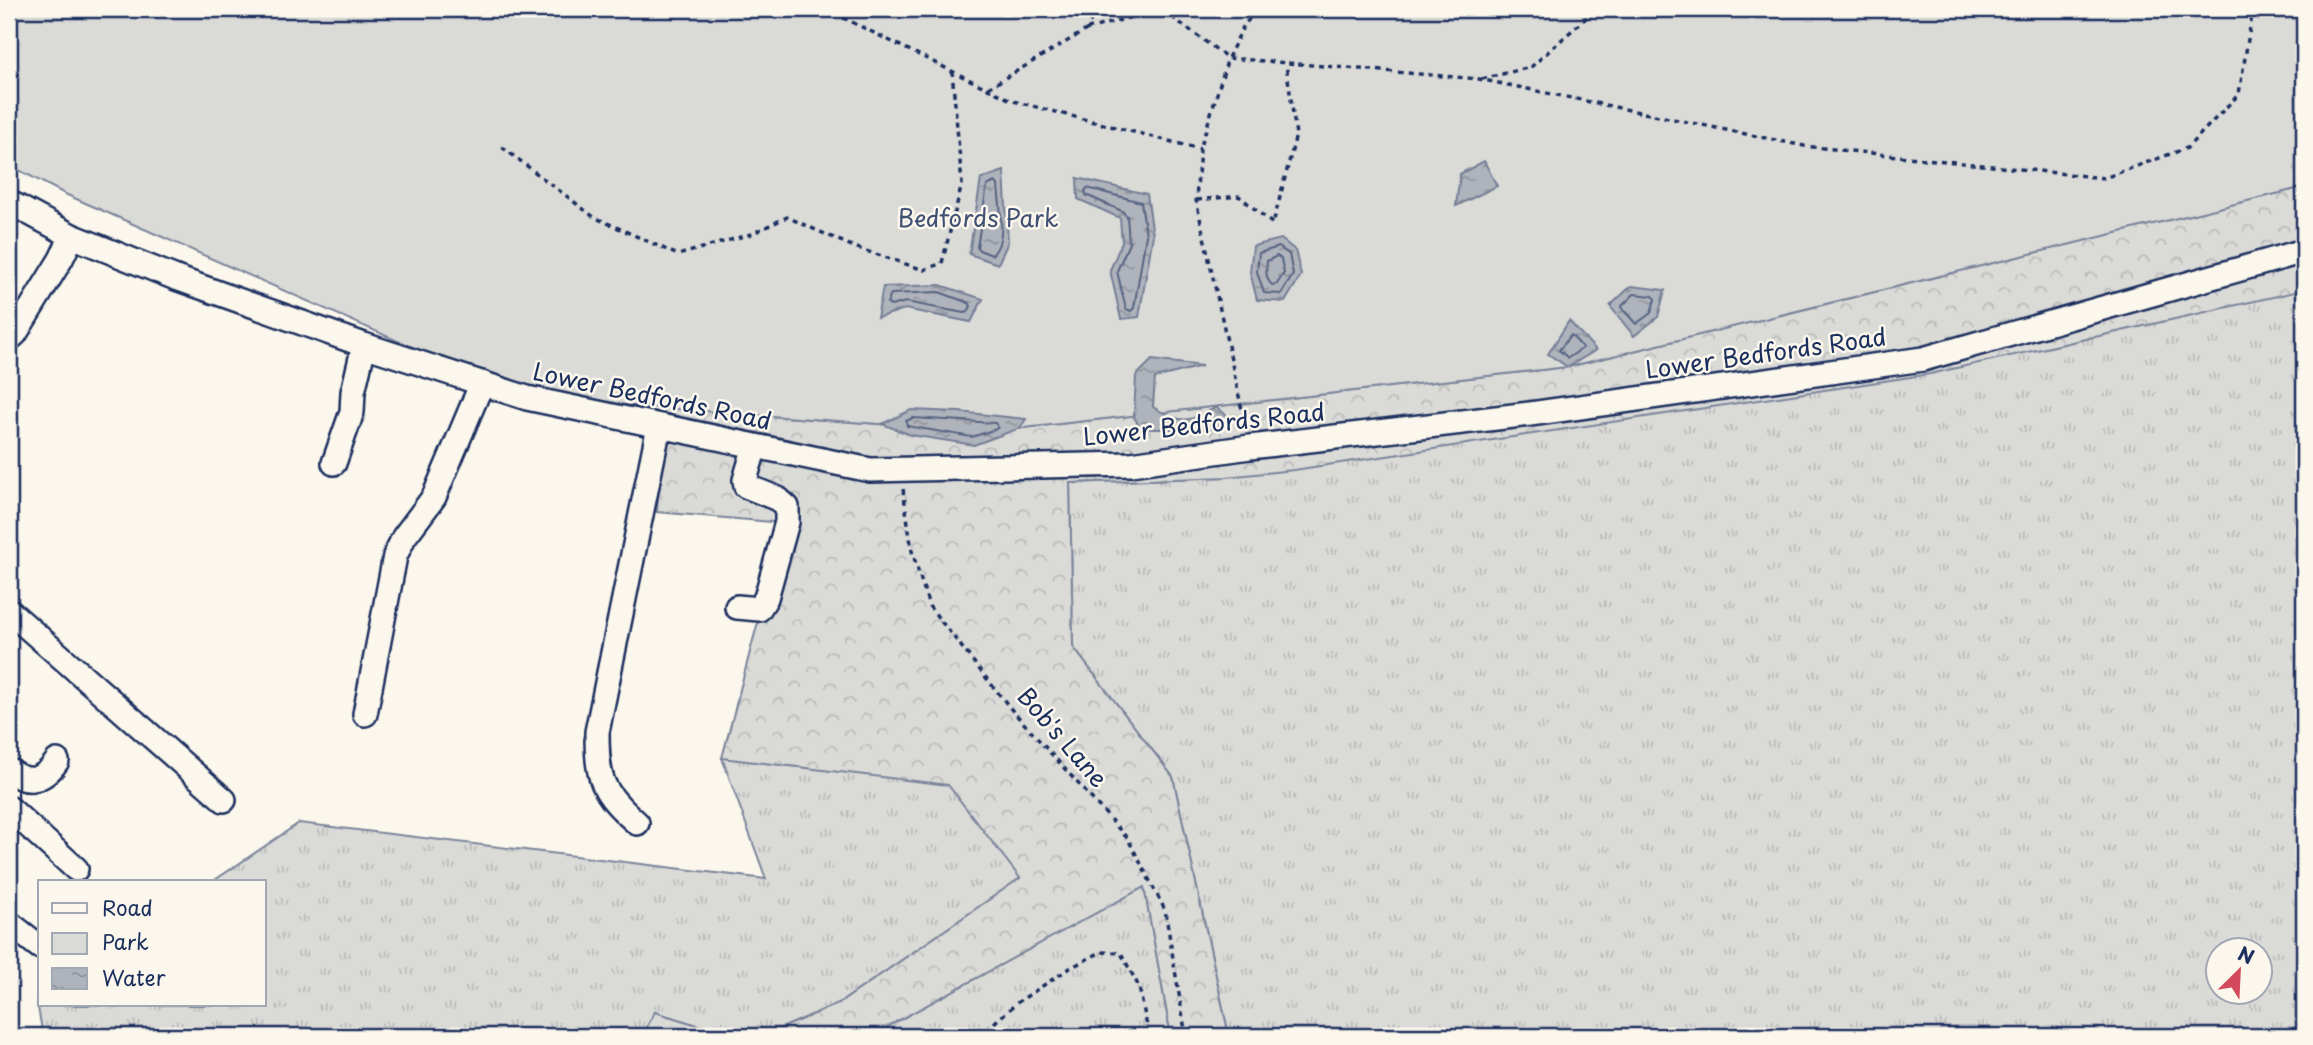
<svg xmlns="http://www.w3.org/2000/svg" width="2313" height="1045" font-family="'Playpen Sans',sans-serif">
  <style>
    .grass { fill: url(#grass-tufts); stroke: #7a849a; stroke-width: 2; fill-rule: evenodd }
    .forest { fill: url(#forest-crowns); stroke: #7a849a; stroke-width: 2 }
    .park { fill: #dadad7; stroke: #7a849a; stroke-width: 2 }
    .water { fill: url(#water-ripples); stroke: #747e96; stroke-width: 2 }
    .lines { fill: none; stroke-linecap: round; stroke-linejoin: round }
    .shore { stroke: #566483; stroke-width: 2 }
    .minor-casing { stroke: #1b2f5e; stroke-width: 28 }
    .path { stroke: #1b2f5e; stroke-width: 3.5; stroke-dasharray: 5 5; stroke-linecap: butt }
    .minor { stroke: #fbf7ec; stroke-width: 23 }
    .labels { text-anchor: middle; stroke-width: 5; stroke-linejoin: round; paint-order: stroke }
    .park-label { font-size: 24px; fill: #415176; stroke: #fbf7ec }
    .street-label { font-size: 24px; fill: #1b2f5e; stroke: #fbf7ec }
  </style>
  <defs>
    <pattern id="grass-tufts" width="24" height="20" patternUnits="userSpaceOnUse" patternTransform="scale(1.75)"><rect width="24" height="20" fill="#dadad7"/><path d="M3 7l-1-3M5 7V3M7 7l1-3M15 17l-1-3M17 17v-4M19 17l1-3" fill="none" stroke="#babbbb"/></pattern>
    <pattern id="forest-crowns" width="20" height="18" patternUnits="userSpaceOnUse" patternTransform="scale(1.75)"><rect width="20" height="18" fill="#dadad7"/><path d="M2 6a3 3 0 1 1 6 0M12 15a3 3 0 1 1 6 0" fill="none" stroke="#babbbb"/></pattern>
    <pattern id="water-ripples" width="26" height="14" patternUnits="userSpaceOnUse" patternTransform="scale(1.75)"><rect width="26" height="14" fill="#afb3bb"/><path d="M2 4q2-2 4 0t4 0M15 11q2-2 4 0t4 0" fill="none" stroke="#8e929b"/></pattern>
  </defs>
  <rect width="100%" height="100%" fill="#fbf7ec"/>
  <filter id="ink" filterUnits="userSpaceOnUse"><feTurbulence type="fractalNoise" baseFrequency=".0143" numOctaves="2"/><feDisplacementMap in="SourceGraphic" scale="14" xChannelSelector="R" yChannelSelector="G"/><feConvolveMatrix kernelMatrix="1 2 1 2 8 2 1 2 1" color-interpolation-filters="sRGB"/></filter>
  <g filter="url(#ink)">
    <path class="grass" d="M2304,251V1036H1229L1173,777L1073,647L1070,483L1226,477ZM2218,950H2260V992H2218Z
      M722,758L948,784L1021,878L841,1002L764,1036H733L655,1012L642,1036H43L37,1002L40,1000V1005H264V882H212L299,823L766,879Z
      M1144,886L1171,1036H870Z"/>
    <path class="forest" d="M2304,187V290L1930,374L1294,470L1226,477L1070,483L1073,647L1173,777L1229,1036H1171L1144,887L870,1036H764L841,1002L1020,878L948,785L722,758L784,523L657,512L664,408L987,432L1568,367Z
      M655,1012L733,1036H642Z"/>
    <path class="park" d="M9,9H2304V187L1568,367L987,432L527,398L65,194L9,165Z"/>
    <path class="water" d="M1484,161L1497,186L1456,206L1460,174Z
      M1004,171L1008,242L998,264L969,254L981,179Z
      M1077,178L1147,194L1153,235L1139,317L1121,319L1110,270L1122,242L1120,218L1078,199Z
      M1281,239L1295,250L1301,275L1285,302L1257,300L1250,272L1253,246Z
      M940,285L983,299L971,322L905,309L877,318L883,287Z
      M1631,286L1665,290L1658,317L1634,336L1610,306Z
      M1569,321L1596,350L1568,367L1548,354Z
      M1152,360L1202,366L1155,378L1153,407C1181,423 1188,424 1216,407L1229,417L1217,429H1140L1134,416L1136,376Z
      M911,410L959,412L1026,419L1020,428L974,445L911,435L882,424Z"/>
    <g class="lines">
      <path class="shore" d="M995,182L998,185C999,206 1008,240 992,255L979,250L977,247L987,186Z
        M1087,188L1141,202L1146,235L1134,308L1131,311L1126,309L1117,271L1129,243L1127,216L1122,211L1086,195L1085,191Z
        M1279,247L1289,254L1293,275L1281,294L1264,293L1257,272L1259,253Z
        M1277,256L1281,259L1284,273L1277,284L1272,285C1265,279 1266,269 1267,261Z
        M939,292L969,303L971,306L968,312L964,313L906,302L891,306L887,303L891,294Z
        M1634,294L1653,296L1655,299L1651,313L1636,324L1621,307Z
        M1571,335L1583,348L1568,358L1559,350Z
        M913,418L995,423L998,427L996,429L972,437L907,426L906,421Z"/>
      <g class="minor-casing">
        <path id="minor" d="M9,202L72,236L176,278L364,345L527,398L870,470L1131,464L1250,447L1530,414L1923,359L2304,251
          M9,339L15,334L61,259L72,236
          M334,463L352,412L353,392L364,345
          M737,607L759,609L766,598L787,522V507L778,499L746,486L745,480L755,446
          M9,611L224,800
          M365,714L395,556L404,537L434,497L482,383
          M9,770C28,786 44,780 57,761
          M9,808L76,869
          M637,823C601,792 597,779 597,732L659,426
          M9,923L40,947"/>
      </g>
      <path class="path" d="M825,9L1013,101L1200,149
        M1094,9L1088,29L1161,9L1228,58L1479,79L1804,146L2104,178L2187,148L2239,94L2253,9
        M1482,79L1531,67L1596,9
        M988,88L1088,29
        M502,147L594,217L678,255L751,234L787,217L854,247L924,270L942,263L962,184L952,71
        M1197,200L1239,196L1273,224L1296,135L1286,64
        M1246,428L1196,200L1200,149L1228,58L1244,25L1258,9
        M903,489L912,551L929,606L1011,709L1128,839L1165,910L1186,1036
        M979,1036L1018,1002L1070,968L1101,952L1121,953L1139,987L1149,1036"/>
      <use href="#minor" class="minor"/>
    </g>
  </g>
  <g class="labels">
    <g class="park-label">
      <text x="978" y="227">Bedfords Park</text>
    </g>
    <g class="street-label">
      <text transform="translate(1766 354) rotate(-8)" y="8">Lower Bedfords Road</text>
      <text transform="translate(652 397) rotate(12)" y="8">Lower Bedfords Road</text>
      <text transform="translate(1204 425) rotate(-6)" y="8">Lower Bedfords Road</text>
      <text transform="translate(1062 738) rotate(49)" y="8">Bob's Lane</text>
    </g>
  </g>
  <rect width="2313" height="1045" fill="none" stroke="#fbf7ec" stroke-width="35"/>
  <rect x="18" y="18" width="2278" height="1010" fill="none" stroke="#1b2f5e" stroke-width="2.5" filter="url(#ink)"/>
  <rect x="38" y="880" width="228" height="126" fill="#fbf7ec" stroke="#a1a7b3" stroke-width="2"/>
  <rect x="52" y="903" width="35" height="10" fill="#fbf7ec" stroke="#a1a7b3" stroke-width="2"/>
  <text x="102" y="916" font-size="21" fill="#1b2f5e">Road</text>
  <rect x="52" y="933" width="35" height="21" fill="#dadad7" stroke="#a1a7b3" stroke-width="2"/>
  <text x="102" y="950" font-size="21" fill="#1b2f5e">Park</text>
  <rect x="52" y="968" width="35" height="21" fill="url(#water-ripples)" stroke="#a1a7b3" stroke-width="2"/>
  <text x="102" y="986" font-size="21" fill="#1b2f5e">Water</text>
  <g transform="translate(2239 971) rotate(24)"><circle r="33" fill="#fbf7ec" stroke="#a1a7b3" stroke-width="2"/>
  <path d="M0-5L12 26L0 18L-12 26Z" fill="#d1495b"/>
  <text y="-10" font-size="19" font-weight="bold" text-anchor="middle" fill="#1b2f5e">N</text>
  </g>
</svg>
